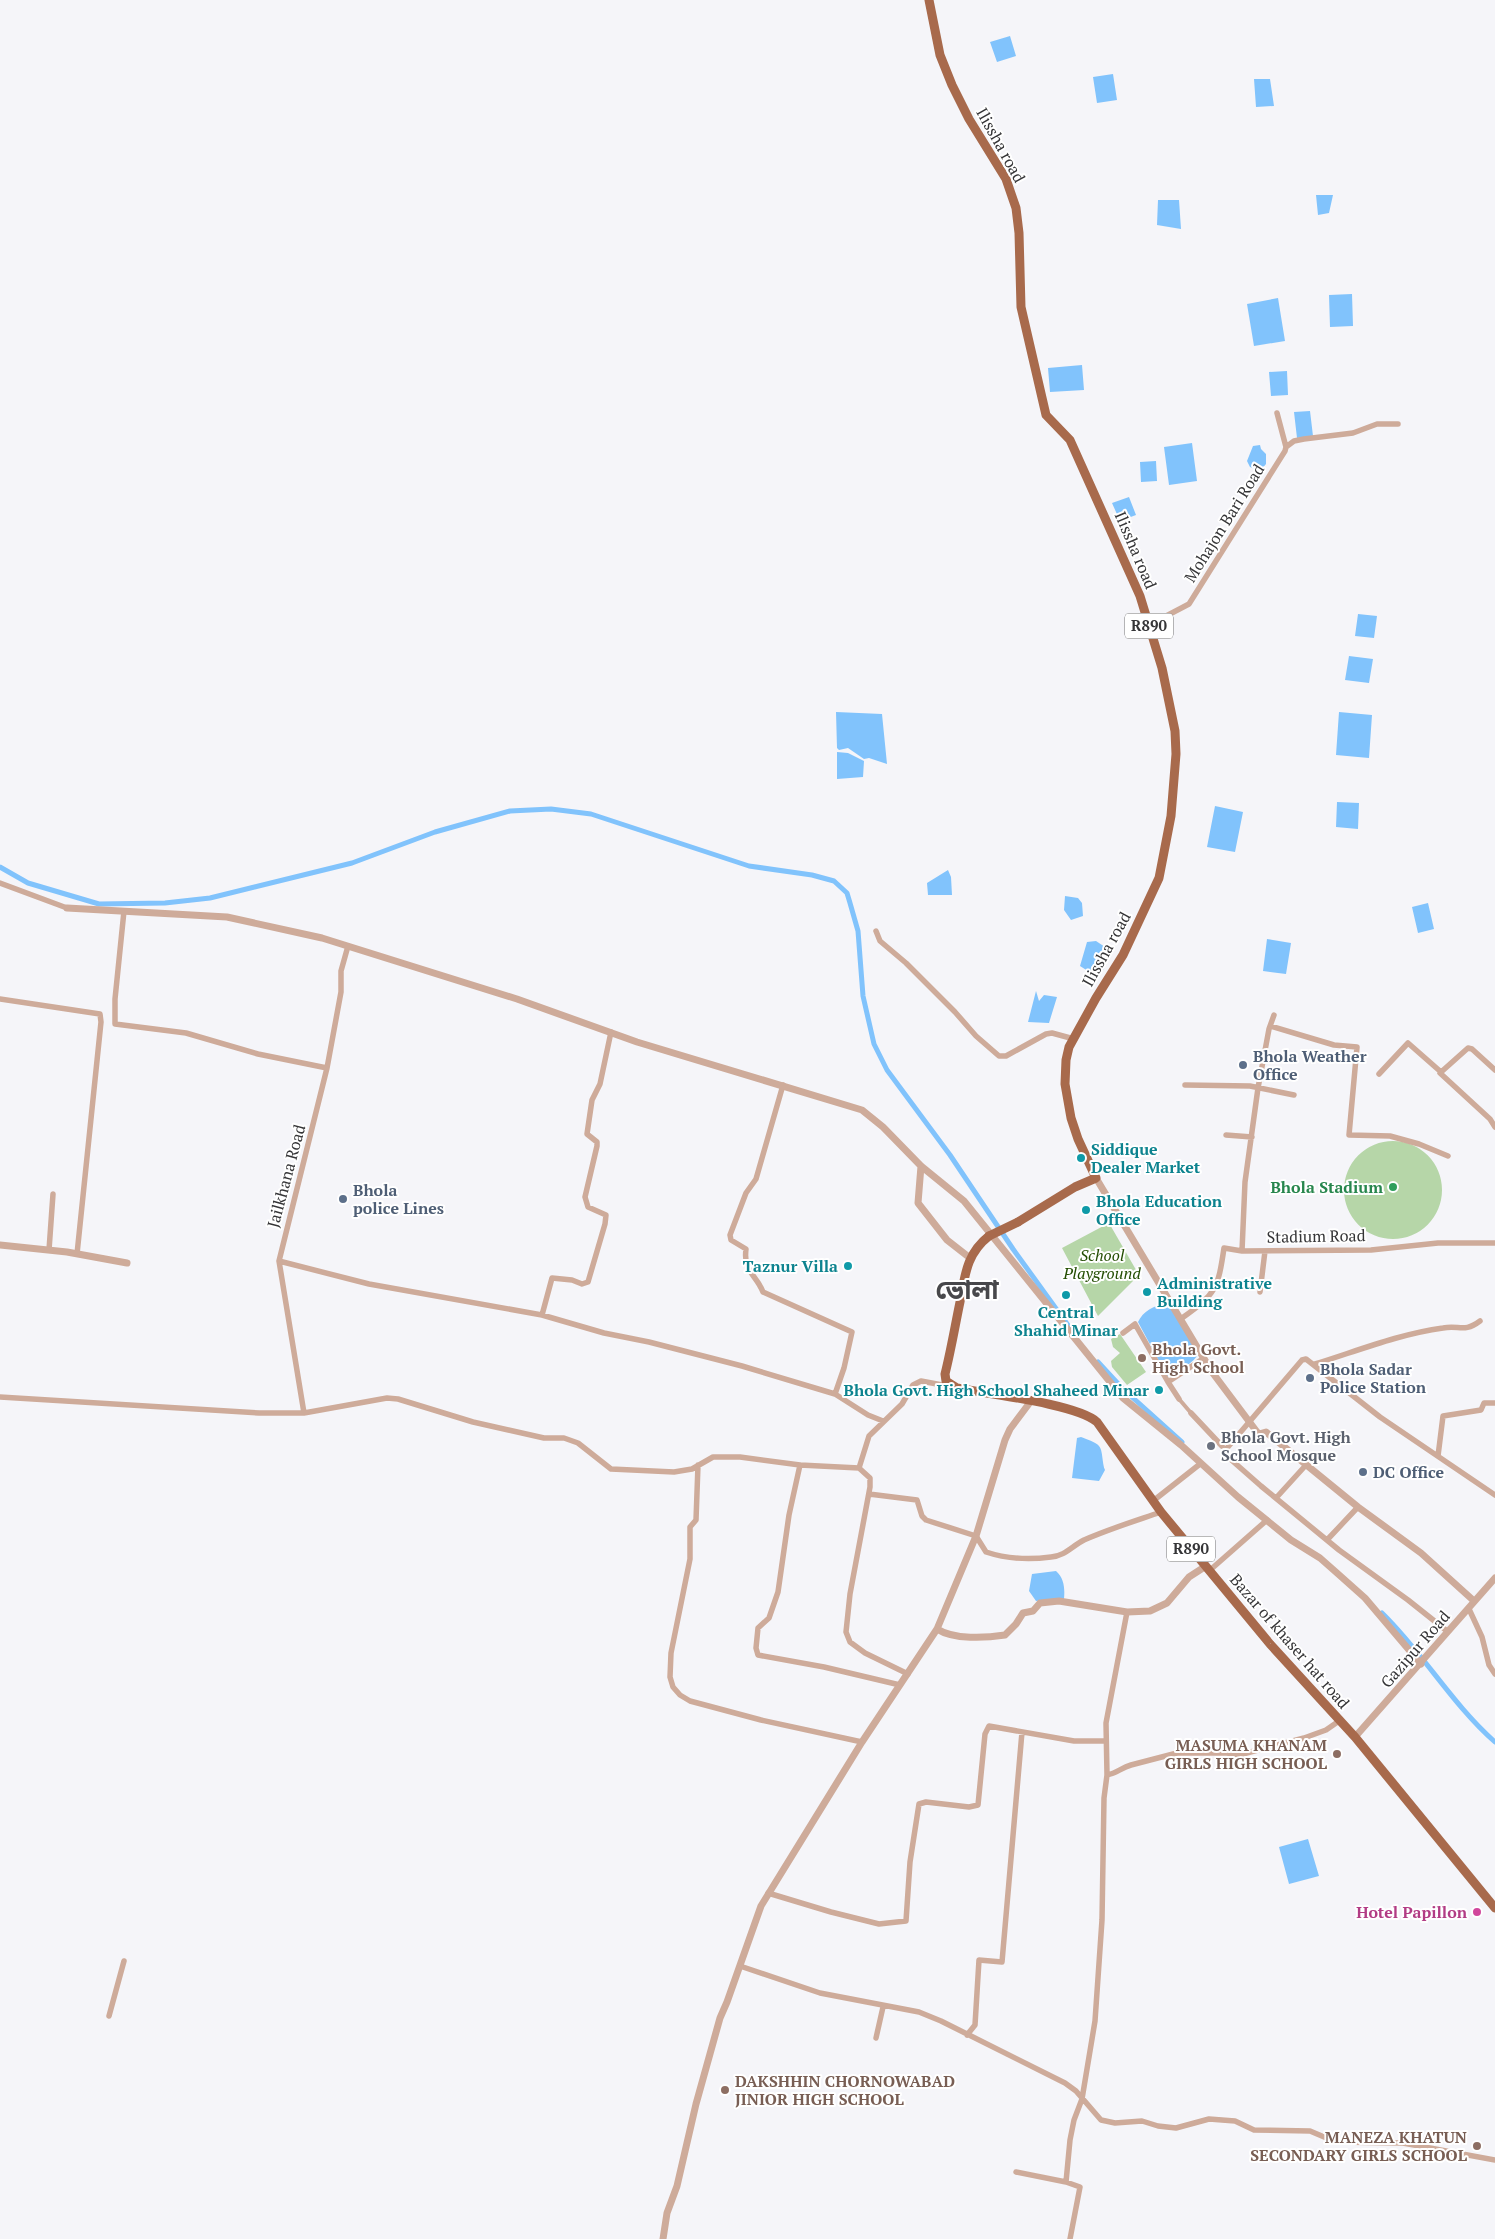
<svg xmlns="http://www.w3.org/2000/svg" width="1495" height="2239" font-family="'PT Serif','Noto Sans Bengali',serif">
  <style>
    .green { fill: #b6d6a8 }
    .water { fill: #81c3fc }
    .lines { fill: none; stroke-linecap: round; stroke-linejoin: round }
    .canal { stroke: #81c3fc; stroke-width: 5 }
    .pedestrian { stroke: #ceab9a; stroke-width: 4 }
    .minor { stroke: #ceab9a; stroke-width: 5.5 }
    .tertiary { stroke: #ceab9a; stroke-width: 7 }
    .primary { stroke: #a86a4c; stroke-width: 9 }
    .primary-bridge { stroke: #a86a4c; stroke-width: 9 }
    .service-dot { fill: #5c6f8a; stroke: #fff; stroke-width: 2 }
    .culture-dot { fill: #0f9aa8; stroke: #fff; stroke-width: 2 }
    .leisure-dot { fill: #2e9e5b; stroke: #fff; stroke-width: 2 }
    .education-dot { fill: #8d6e63; stroke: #fff; stroke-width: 2 }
    .worship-dot { fill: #6b7280; stroke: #fff; stroke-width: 2 }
    .hotel-dot { fill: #d1479c; stroke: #fff; stroke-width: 2 }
    .labels { text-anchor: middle; stroke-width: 4; stroke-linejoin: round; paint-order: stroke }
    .shield { fill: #fff; stroke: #727273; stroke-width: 1 }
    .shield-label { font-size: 15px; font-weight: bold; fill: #353537 }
    .street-label { font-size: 16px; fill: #353537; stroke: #fff }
    .service-label { font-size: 16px; font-weight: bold; fill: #4e5e75; stroke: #fff; text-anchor: start }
    .culture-label { font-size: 16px; font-weight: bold; fill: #0d838f; stroke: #fff; text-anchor: start }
    .leisure-label { font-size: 16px; font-weight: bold; fill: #27864d; stroke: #fff; text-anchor: end }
    .park-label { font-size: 16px; font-style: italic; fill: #234d02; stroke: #fff }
    .education-label { font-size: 16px; font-weight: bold; fill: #785e54; stroke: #fff; text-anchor: start }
    .worship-label { font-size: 16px; font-weight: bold; fill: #5b616d; stroke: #fff; text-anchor: start }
    .hotel-label { font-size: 16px; font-weight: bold; fill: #b23c85; stroke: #fff; text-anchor: end }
    .town-label { font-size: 26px; font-weight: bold; fill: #48484b; stroke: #fff }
  </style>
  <rect width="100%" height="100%" fill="#f5f5f9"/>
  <path class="green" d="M1344 1190a49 49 0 1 1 98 0a49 49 0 1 1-98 0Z
    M1109,1223L1139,1275L1098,1316L1062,1248Z
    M1120,1334L1146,1372L1127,1385L1112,1367L1111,1361L1120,1353L1113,1347L1111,1339Z"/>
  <path class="water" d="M1010,36L1016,56L997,62L990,42Z
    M1113,74L1117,100L1097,103L1093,77Z
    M1254,79H1270L1274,106L1256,107Z
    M1316,195H1333L1329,213L1318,215Z
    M1158,200H1179L1181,229L1157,225Z
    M1352,294L1353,326L1330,327L1329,295Z
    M1278,298L1285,341L1254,346L1247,304Z
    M1082,365L1084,390L1050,392L1048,368Z
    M1287,371L1288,395L1271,396L1269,372Z
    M1310,411L1313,436L1297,438L1294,412Z
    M1192,443L1197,481L1169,485L1164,447Z
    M1260,445L1261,449L1266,454V464C1262,470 1256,470 1250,467L1247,461L1253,446Z
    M1156,461L1157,481L1141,482L1140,462Z
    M1129,497L1136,515L1120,521L1112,503Z
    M1358,614L1377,616L1374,638L1355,636Z
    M1349,656L1373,659L1369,683L1345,680Z
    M836,712L882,714L887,764L869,758L864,759L848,748L839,750L837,748Z
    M1339,712L1372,715L1369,758L1336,755Z
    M837,752L848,753L864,761L863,777L837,779Z
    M1337,802L1359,803L1358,829L1336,827Z
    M1215,806L1243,812L1235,852L1207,847Z
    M948,870L951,877L952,895H928L927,883Z
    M1065,896L1078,898L1082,903L1083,916L1071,920L1064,910Z
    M1428,903L1434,929L1418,933L1412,907Z
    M1267,939L1291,943L1286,974L1263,971Z
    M1096,941L1108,949L1104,969L1091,973L1080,966L1087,942Z
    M1036,991L1039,1001L1044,995L1057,997L1049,1023L1028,1022Z
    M1165,1303L1173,1306L1199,1353C1194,1363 1178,1372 1167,1376L1138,1322C1143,1311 1154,1306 1165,1303Z
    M1081,1437C1086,1439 1096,1442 1099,1446C1103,1450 1102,1464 1105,1470L1099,1481L1072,1478L1077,1438Z
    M1056,1571C1064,1578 1065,1588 1064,1599L1036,1601L1029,1591L1032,1574Z
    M1308,1839L1319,1876L1289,1884L1279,1847Z"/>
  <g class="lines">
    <path class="canal" d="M0,867L28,883L99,904L165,903L210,898L352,863L435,832L510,811L551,809L591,814L749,866L812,875L834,881L847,893L850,903L858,931L863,996L874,1044L887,1070L950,1155L1013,1249L1070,1328
      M1098,1362L1122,1388L1182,1442
      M1382,1613C1423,1653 1452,1704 1495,1742"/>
    <path class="pedestrian" d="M1179,1399L1191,1413"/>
    <path class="minor" d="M1286,447L1294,441L1304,439L1353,433L1377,424H1398
      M1149,625L1189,604L1285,451L1286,447L1277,413
      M0,883L67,908
      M124,911L115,999V1024L186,1033L258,1054L327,1068
      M876,931L880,941L906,963L955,1012L976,1036L999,1056H1006L1046,1034L1052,1033L1074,1039
      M0,999L100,1014L101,1022L77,1254
      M1270,1026L1334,1045L1357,1047L1349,1135L1390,1136L1419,1144L1448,1156
      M1495,1070L1472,1049L1468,1048L1440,1073L1490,1119L1495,1127
      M1379,1074L1408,1043L1441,1072
      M783,1085L756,1179L746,1193L730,1235L731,1240L746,1249C743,1272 756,1274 763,1292L852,1332L844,1368L835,1394
      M1185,1085L1250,1086L1294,1095
      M1226,1135L1252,1137
      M49,1250L53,1194
      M1242,1251L1245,1182L1258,1088L1269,1029L1274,1015
      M279,1261L369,1284L542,1315L604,1333L649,1342L742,1366L835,1394L868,1415L883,1421
      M1260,1292L1265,1251
      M542,1315L552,1278L572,1280L582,1284L588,1282L605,1224L606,1215L588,1207L585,1197L597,1146V1142L587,1134L592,1100L600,1084L611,1032
      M1182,1318C1216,1294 1218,1289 1224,1248L1242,1251L1371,1250L1438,1243H1495
      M1123,1333L1135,1324L1168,1382L1204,1358
      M1315,1364C1357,1351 1399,1334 1443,1328C1460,1325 1464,1333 1480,1321
      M1168,1382L1179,1399
      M0,1397L259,1413H304L387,1398L398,1399L473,1422L544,1438H564L578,1443L611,1469L674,1472L692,1469L713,1457H740L800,1465L859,1468L869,1436L902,1404L913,1385L921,1381L953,1387
      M304,1413L279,1261L327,1068L341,992V971L348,946
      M1191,1413L1222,1446
      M1438,1456L1443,1416L1481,1410L1484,1403H1495
      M698,1465L696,1520L690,1527V1559L671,1653L670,1677L673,1687L680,1695L690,1701L761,1720L862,1742
      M800,1465L789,1515L778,1592L769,1618L758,1628L756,1648L758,1655L824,1667L900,1685
      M859,1468L870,1478V1487L850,1594L846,1632L850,1642L865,1653L908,1674
      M869,1494L917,1500L922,1516L926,1520L976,1536L986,1552C1007,1559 1028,1560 1051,1557C1065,1556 1072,1546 1084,1540C1109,1529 1135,1521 1161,1512
      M1276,1498L1306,1465
      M1153,1501L1200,1464
      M1327,1540L1358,1507
      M1209,1571L1267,1520
      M1469,1609L1482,1637L1489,1665L1495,1674
      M1447,1631L1408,1600L1339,1550L1261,1486L1228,1457L1227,1448L1302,1360L1306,1359L1380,1417L1495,1495
      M1107,1775C1117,1773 1121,1768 1131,1765L1177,1753H1227L1239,1755L1304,1738L1326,1730L1339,1721
      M768,1893L831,1912L879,1924L906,1921L910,1862L919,1804L926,1802L969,1807L978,1805L985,1734L989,1726L1074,1741H1105
      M740,1966L820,1993L919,2012L941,2021L1065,2083L1076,2091L1101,2120L1115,2123L1142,2121L1158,2126L1176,2128L1209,2119L1235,2121L1254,2130L1310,2131L1336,2142L1403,2143L1495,2160
      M109,2016L124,1961
      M967,2035L975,2025L979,1960L1002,1962L1022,1732
      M876,2038L883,2007
      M1016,2172L1066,2182
      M1070,2239L1080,2187L1066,2182L1070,2140L1074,2120L1082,2099L1095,2021L1102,1920L1104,1798L1107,1775L1106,1723L1127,1612"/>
    <path class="tertiary" d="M67,908L227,917L322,938L517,999L637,1042L862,1110L883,1127L921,1166L964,1201L1123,1398L1181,1445L1238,1497L1291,1540L1320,1558L1337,1573L1365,1598L1421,1664
      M921,1166L918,1203L947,1240L970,1258
      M1096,1178L1212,1372L1257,1432L1259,1434L1266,1432L1358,1507L1421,1553L1474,1601
      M0,1245L67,1252L127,1263
      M937,1629C954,1640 986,1638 1005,1635L1016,1624L1023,1613L1033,1611L1040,1603L1059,1601L1127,1612L1150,1611L1167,1603L1189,1577L1206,1566
      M1355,1737L1495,1578
      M663,2239L667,2213L677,2186L696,2104L720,2018L727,2002L761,1906L862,1742L937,1629L976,1536L1005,1440L1010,1429L1031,1401"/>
    <path class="primary" d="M929,0L940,55L952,85L969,119L1006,179L1016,208L1019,233L1021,307L1046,415L1070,440L1140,596L1162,668L1175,731L1176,754L1171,816L1159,878L1123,955L1096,998L1069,1047L1066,1060L1065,1084L1071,1118L1078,1139L1096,1178L1075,1187L1018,1222
      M989,1236C966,1254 965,1276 960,1302C955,1326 951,1350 945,1374L946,1381L957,1388C988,1394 1077,1404 1097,1422L1161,1512L1270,1644L1355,1737L1495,1908"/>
    <path class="primary-bridge" d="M989,1236L1018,1222"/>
  </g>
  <g class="service-dot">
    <circle cx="1243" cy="1065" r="5"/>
    <circle cx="343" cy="1199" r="5"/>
    <circle cx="1310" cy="1378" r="5"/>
    <circle cx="1363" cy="1472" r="5"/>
  </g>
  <g class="culture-dot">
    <circle cx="1081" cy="1158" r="5"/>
    <circle cx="1086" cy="1210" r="5"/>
    <circle cx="848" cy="1266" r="5"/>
    <circle cx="1147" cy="1292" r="5"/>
    <circle cx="1066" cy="1295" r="5"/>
    <circle cx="1159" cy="1390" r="5"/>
  </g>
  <circle class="leisure-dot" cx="1393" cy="1187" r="5"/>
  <g class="education-dot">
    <circle cx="1142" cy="1358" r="5"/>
    <circle cx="1337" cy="1754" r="5"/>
    <circle cx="725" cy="2090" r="5"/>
    <circle cx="1477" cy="2146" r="5"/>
  </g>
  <circle class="worship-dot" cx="1211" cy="1446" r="5"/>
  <circle class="hotel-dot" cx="1477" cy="1912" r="5"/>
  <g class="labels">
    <g class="shield">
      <rect x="1125" y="613.5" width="48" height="25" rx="4"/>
      <rect x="1167" y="1536.5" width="48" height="25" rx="4"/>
    </g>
    <g class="shield-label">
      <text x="1149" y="631">R890</text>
      <text x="1191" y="1554">R890</text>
    </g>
    <g class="street-label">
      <text transform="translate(1001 145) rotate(61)" y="6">Ilissha road</text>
      <text transform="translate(1224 523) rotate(-58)" y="6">Mohajon Bari Road</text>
      <text transform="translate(1136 550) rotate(67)" y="6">Ilissha road</text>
      <text transform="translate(1106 949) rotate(-61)" y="6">Ilissha road</text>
      <text transform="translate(286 1176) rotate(-75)" y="6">Jailkhana Road</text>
      <text transform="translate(1316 1236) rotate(-1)" y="6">Stadium Road</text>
      <text transform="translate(1290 1641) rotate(49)" y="6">Bazar of khaser hat road</text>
      <text transform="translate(1415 1649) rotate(-49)" y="6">Gazipur Road</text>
    </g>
    <g class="service-label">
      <text x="1253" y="1062">Bhola Weather<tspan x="1253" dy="18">Office</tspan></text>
      <text x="353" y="1196">Bhola<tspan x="353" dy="18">police Lines</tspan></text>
      <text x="1320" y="1375">Bhola Sadar<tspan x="1320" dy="18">Police Station</tspan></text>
      <text x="1373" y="1478">DC Office</text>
    </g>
    <g class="culture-label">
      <text x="1091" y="1155">Siddique<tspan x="1091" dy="18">Dealer Market</tspan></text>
      <text x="1096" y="1207">Bhola Education<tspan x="1096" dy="18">Office</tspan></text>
      <text x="838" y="1272" text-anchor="end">Taznur Villa</text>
      <text x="1157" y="1289">Administrative<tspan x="1157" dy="18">Building</tspan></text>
      <text x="1066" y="1318" text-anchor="middle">Central<tspan x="1066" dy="18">Shahid Minar</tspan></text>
      <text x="1149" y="1396" text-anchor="end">Bhola Govt. High School Shaheed Minar</text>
    </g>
    <g class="leisure-label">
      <text x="1383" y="1193">Bhola Stadium</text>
    </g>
    <g class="park-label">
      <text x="1102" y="1261">School<tspan x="1102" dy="18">Playground</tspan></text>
    </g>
    <g class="education-label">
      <text x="1152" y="1355">Bhola Govt.<tspan x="1152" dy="18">High School</tspan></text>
      <text x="1327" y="1751" text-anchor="end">MASUMA KHANAM<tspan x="1327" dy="18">GIRLS HIGH SCHOOL</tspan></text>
      <text x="735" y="2087">DAKSHHIN CHORNOWABAD<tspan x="735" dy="18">JINIOR HIGH SCHOOL</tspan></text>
      <text x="1467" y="2143" text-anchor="end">MANEZA KHATUN<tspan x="1467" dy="18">SECONDARY GIRLS SCHOOL</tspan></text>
    </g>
    <g class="worship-label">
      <text x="1221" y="1443">Bhola Govt. High<tspan x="1221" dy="18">School Mosque</tspan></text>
    </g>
    <g class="hotel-label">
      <text x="1467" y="1918">Hotel Papillon</text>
    </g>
    <g class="town-label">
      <text x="967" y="1299">ভোলা</text>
    </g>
  </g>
</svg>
